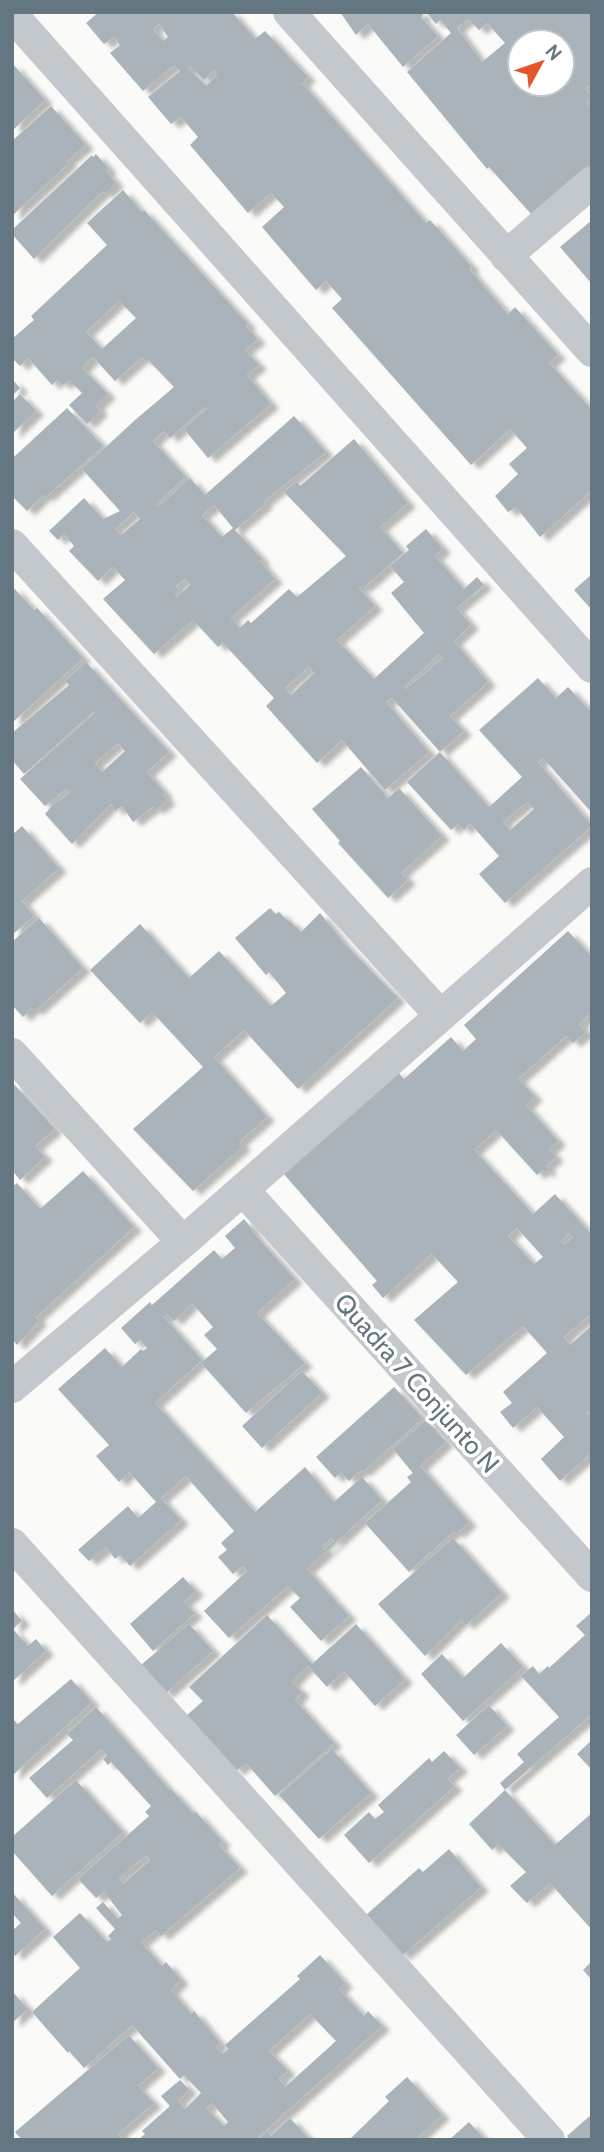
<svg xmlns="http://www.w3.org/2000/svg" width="604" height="2152" font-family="Cabin,sans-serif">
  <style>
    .building { fill: #aab3b9; fill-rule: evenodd; filter: url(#shadow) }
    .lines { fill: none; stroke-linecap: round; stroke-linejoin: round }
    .street { stroke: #c3c8cc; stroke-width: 32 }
    .labels { text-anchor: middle; stroke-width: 7; stroke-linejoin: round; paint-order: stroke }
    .street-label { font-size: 26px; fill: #657683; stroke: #fff }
  </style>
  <defs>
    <filter id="shadow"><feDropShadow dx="8" dy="4.5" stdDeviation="2" flood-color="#0004"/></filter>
  </defs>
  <rect width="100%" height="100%" fill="#fafaf8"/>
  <path class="building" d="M99,12H232L255,39L265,31L308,77L302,83L426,223L430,220L472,267L469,269L508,314L515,307L558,355L549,363L592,410V490L540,537L516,507L508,512L495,496L518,474L509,464L527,448L510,429L471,465L332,308L342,299L326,281L316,290L262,227L284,207L271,193L248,213L190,145L198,137L181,117L171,124L148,97L180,71L174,65L143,91L110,53L120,45L114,37L104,44L86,23ZM159,24L168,37L163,41L153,29ZM190,66L204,80L214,70L217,75L206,86L188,68Z
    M340,12H425L421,17L438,36L403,67L368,24L356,35Z
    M430,12H592V83L585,89L592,96V98L586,103L592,110V164L532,215L489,167L487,169L407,72L451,33L440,20L436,24L428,14ZM468,19L479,30L487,23L505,43L482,62L457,28ZM520,42H562V84H520Z
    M12,63L45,100L12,131Z
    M51,106L86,145L67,161L69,163L12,216V141Z
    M96,154L109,169L106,171L116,183L105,194L103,191L34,259L12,234V226L14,228L92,155L93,157Z
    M123,190L142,212L144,210L248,324L246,327L258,339L245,350L259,365L247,375L271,404L208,458L184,429L207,409L205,407L170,438L164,431L153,441L186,477L156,504L158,507L190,478L205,495L294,416L326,452L263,502L265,504L235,530L262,559L260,561L275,579L231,618L240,628L248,620L251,623L289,589L297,597L346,556L284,492L297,481L300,486L354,439L408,503L380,527L403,553L363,588L361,586L359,588L375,606L337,640L374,679L424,633L391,593L404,582L390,566L409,550L406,546L426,529L443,549L435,556L464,589L477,577L484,585L457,608L471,625L454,641L488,682L450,716L464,731L440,752L392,698L386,702L429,752L385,790L342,740L317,763L266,706L274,698L223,643L218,647L193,620L154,654L103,599L125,580L113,567L98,581L69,551L74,546L64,534L58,540L49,531L84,498L103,519L120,511L82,469L134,421L174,387L148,360L146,362L142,357L115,381L93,357L82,368L108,394L96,406L100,411L87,424L69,405L82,393L69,380L63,385L57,380L52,385L28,358L20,366L12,358V339L34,320L31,316L107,245L87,223ZM119,301L136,318L102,349L86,332ZM214,505L233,528L222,537L202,515ZM134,512L140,519L121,535L115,529ZM185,579L190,585L177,597L175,594L179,590L176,586ZM439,654L443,658L406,689L404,687ZM309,667L314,673L291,695L285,688Z
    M592,220V284L560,247Z
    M12,379L20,388L12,396Z
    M20,394L36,411L12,434V402Z
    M67,408L103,446L46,497L44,495L27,511L12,496V454L15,456Z
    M592,574V610L574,590Z
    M12,586L34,610L37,608L83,658L12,723Z
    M86,662L169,752L147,772L165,793L163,795L168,800L156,810L153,807L133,822L122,806L115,811L111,804L72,844L45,814L55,802L56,803L69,793L66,789L45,806L20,779L95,713L94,711L24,774L12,760V733L69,685L65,681ZM118,743L125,751L102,772L95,763Z
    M538,678L556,698L568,687L592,713V813L543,758L538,762L592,826L505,903L479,874L499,856L470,823L464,830L458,824L451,830L407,782L440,752L489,807L522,777L479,730ZM527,802L534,809L510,830L503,822Z
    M361,767L388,798L399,788L442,836L401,873L408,880L388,898L338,843L340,841L312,809Z
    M22,826L59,868L22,901L34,916L12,935V835Z
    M270,908L276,914L279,912L288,921L289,920L301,932L320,913L343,942L398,998L298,1089L244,1030L214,1057L267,1117L239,1142L243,1146L193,1191L133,1129L203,1067L152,1012L140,1023L90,970L140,924L189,978L219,951L271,1006L286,993L269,972L266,975L235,938Z
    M39,918L83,968L35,1011L32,1008L23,1017L12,1005V942Z
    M568,931L592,957V1012L579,1024L586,1032L573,1043L566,1036L518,1079L535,1096L526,1105L558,1141L549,1150L556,1157L546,1166L549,1170L546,1173L543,1170L537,1175L496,1130L474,1150L533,1214L555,1194L592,1235V1313L564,1337L570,1345L592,1325V1407L586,1413L588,1415L592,1412V1452L560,1481L541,1459L564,1437L537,1407L513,1428L500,1412L512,1403L503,1392L547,1353L523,1326L466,1375L414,1320L458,1282L432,1254L383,1298L372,1285L377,1281L283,1173L397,1071L404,1079L451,1037L463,1051L476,1039L464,1025ZM517,1228L543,1257L534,1264L508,1236ZM569,1233L573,1237L564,1245L561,1241Z
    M12,1082L55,1129L35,1146L45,1157L20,1180L12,1170Z
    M83,1171L134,1227L36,1317L39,1321L17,1345L12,1339V1187L17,1183L40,1209Z
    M244,1219L253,1230L252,1231L295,1279L257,1313L305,1363L246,1413L201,1363L217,1349L204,1335L213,1327L192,1303L174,1321L167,1314L164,1317L202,1360L155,1403L255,1512L305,1467L334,1502L362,1477L382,1500L307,1569L349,1616L321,1641L290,1607L300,1598L288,1586L229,1638L204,1611L247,1571L243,1566L233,1574L218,1557L227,1550L221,1543L234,1531L186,1476L161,1498L181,1520L130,1566L120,1555L115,1559L106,1547L89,1561L78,1550L128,1506L138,1518L156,1502L129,1472L119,1482L96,1456L109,1445L58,1389L105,1348L122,1367L141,1349L143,1351L147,1348L140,1340L135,1344L121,1328L150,1302L152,1305L214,1250L222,1259L235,1248L225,1236ZM332,1538L334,1541L324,1550L322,1546Z
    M302,1371L322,1393L262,1448L242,1426Z
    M394,1387L423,1418L363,1472L361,1470L349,1481L341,1472L335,1478L316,1457Z
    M426,1420L446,1442L420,1466L469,1522L456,1534L454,1531L409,1572L365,1523L411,1482L407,1477L413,1473L393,1449Z
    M453,1538L502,1593L466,1625L461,1620L425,1656L378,1604Z
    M183,1577L196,1591L184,1602L195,1613L153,1651L130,1624Z
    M12,1609L22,1621L13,1629L28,1646L36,1639L46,1651L12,1682Z
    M592,1612V1714L505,1790L500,1783L524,1762L517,1754L559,1717L521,1676L533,1666L539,1674L548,1666L549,1668L585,1635L576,1626Z
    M267,1615L312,1664L356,1624L405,1679L375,1706L344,1671L327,1687L308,1666L292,1682L302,1692L295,1700L334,1743L275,1796L246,1763L236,1771L186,1716L203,1701L189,1687Z
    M189,1624L213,1651L165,1694L141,1665Z
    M501,1643L523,1667L463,1721L421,1674L442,1654L463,1678Z
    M71,1679L92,1702L12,1776V1718L18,1724Z
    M489,1705L507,1726L474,1755L456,1735Z
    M96,1707L170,1790L171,1789L194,1814L196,1812L223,1842L219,1845L240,1868L161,1936L156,1930L141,1942L162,1966L166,1962L181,1980L171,1990L191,2014L194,2011L220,2043L216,2047L223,2054L228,2049L225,2045L300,1979L297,1976L320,1955L345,1983L339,1989L364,2016L368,2011L382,2026L255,2140H138L145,2134L142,2131L170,2106L161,2096L180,2080L189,2089L178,2101L185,2109L201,2093L184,2075L180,2079L132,2025L84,2068L69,2051L68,2053L32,2012L80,1968L53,1937L80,1913L107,1942L111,1939L108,1936L115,1929L96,1908L103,1902L118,1919L122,1915L104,1892L96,1898L78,1879L149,1816L145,1812L151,1806L111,1762L108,1765L103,1759L107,1755L101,1749L47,1798L29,1778L73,1740L67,1734ZM146,1855L150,1860L123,1884L119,1878ZM310,2014L336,2041L285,2087L279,2079L288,2071L269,2051ZM212,2103L228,2122L224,2126L206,2108Z
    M592,1740V1770L577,1754Z
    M332,1749L371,1793L319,1839L279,1795Z
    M444,1751L460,1768L447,1779L455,1786L369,1863L344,1835L369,1812L375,1819L384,1812L378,1805L429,1758L432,1762Z
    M76,1780L123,1832L52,1896L12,1851V1837Z
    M505,1790L555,1845L592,1813V1930L550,1883L527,1903L510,1886L526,1872L498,1844L492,1850L469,1824Z
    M449,1849L481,1887L402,1956L366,1915L419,1868L423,1872Z
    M12,1892L45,1929L15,1956L12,1952V1931L21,1923L12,1913Z
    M592,1961V1980L583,1970Z
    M12,1991L28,2009L12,2023Z
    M129,2035L158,2068L138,2086L154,2103L118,2134L123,2140H83L80,2137L76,2140H22L15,2132Z
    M407,2077L442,2115L415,2140H349L389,2101L385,2097Z
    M592,2114V2140H570L567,2136Z
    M290,2118L310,2140H258L267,2131L271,2136Z
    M469,2122L485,2140H449Z"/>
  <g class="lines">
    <path class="street" d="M289,12L592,351
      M12,15L592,667
      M506,256L592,182
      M12,545L441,1016
      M12,1054L183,1242
      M243,1190L592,1576
      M12,1387L183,1242L592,883
      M12,1544L549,2140"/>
  </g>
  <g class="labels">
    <g class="street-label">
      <text transform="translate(417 1383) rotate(48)" y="9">Quadra 7 Conjunto N</text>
    </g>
  </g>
  <rect width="604" height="2152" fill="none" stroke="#657683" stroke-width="28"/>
  <g transform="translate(541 63) rotate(50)"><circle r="33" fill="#ffffff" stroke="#c1c8cd" stroke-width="2"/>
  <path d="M0-5L12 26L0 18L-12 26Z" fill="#e4572e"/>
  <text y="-10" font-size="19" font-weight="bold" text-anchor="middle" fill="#657683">N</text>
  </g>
</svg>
